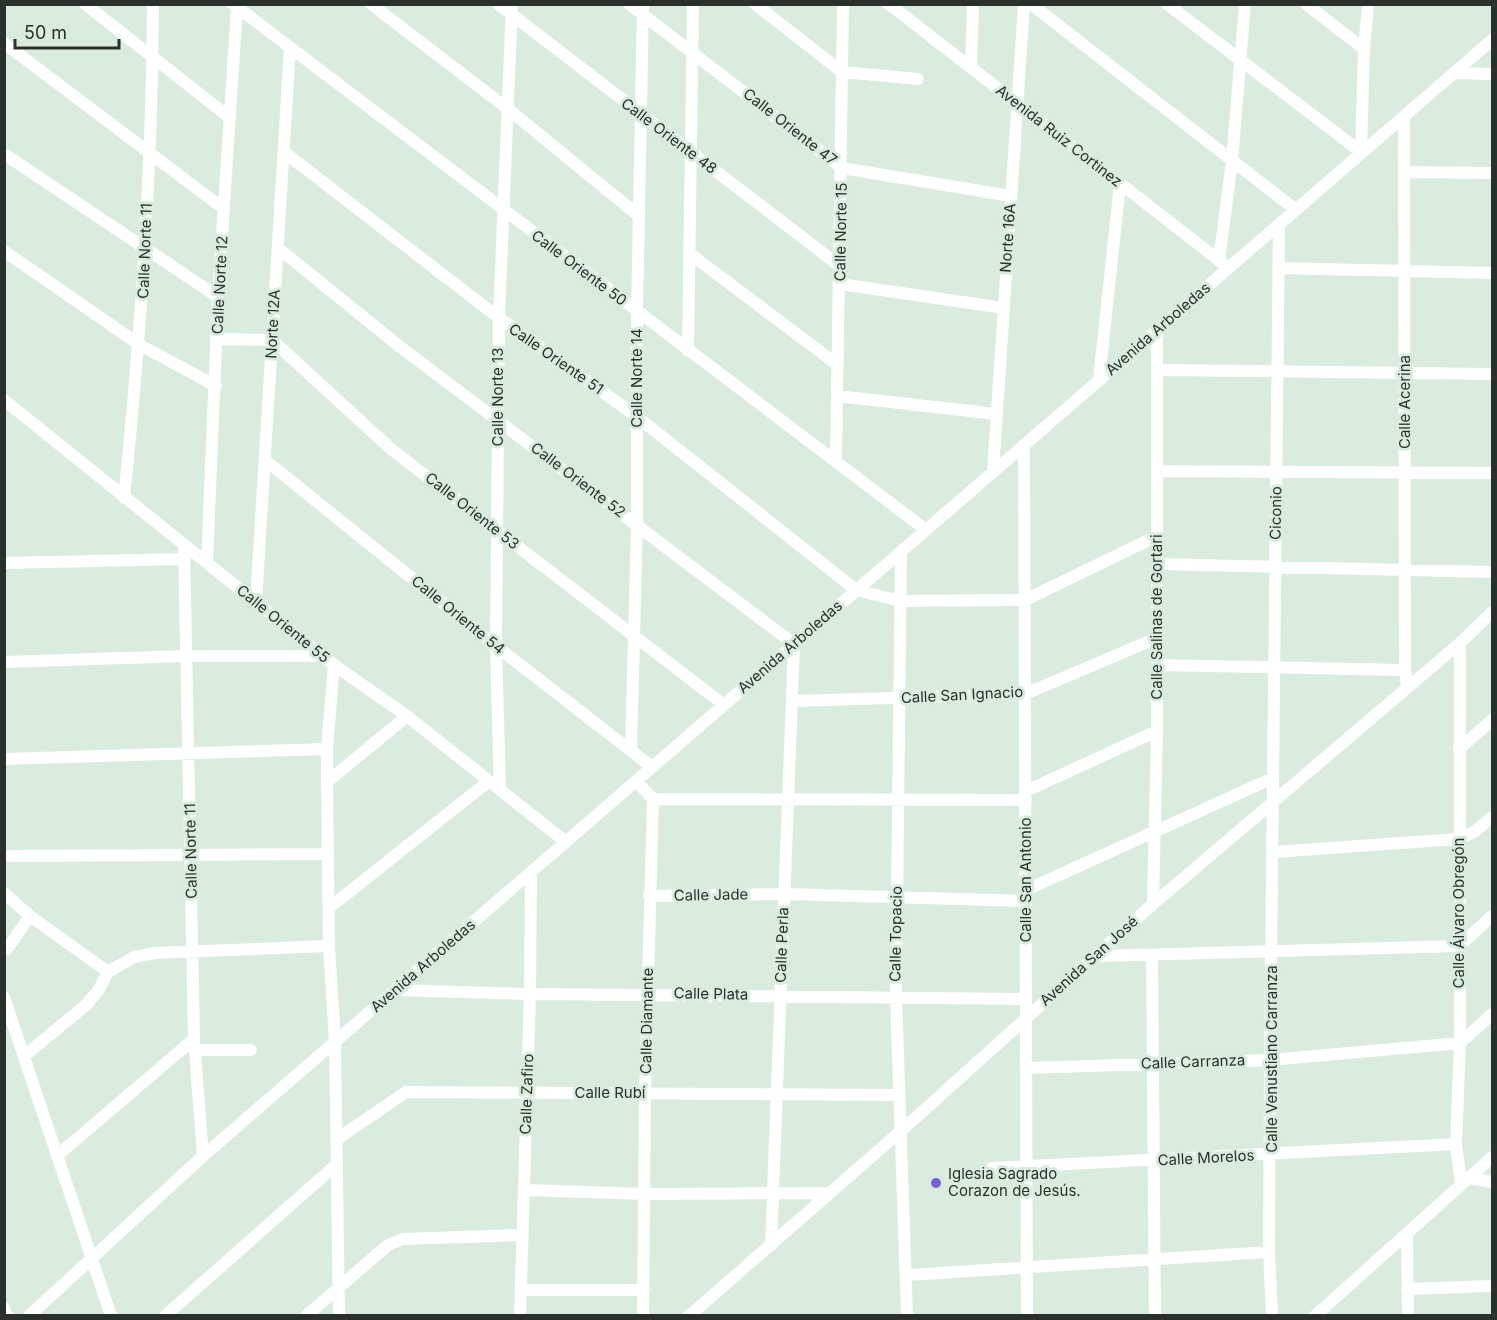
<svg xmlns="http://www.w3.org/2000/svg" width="1497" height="1320" font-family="Inter,sans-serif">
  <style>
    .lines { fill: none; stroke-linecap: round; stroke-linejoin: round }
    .street { stroke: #fff; stroke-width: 12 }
    .poi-dot { fill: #7a60db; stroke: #d9ecde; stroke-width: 2 }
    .labels { text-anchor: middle; stroke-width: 6; stroke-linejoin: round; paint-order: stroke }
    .street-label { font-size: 15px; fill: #2a312c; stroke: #d9ecde }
    .poi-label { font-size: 15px; fill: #2a312c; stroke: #d9ecde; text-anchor: start }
  </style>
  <rect width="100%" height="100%" fill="#d9ecde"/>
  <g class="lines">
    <path class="street" d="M85,4L229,117
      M233,4L926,530
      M371,4L508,109L639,216
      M498,4L841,267
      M629,4L842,168L1011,196
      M755,4L842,72L918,79
      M889,4L1229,268
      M1031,4L1296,210
      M1167,4L1361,152
      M1306,4L1364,49
      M4,43L224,209
      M971,68L973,4
      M1454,73L1492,74
      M1404,116L1405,670L1407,688
      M284,152L499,318L636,416L856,590L900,601L1025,600L1157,536
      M1361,152L1364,49L1368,4
      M4,154L218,297
      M1405,172L1492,173
      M278,248L399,346L794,644L771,1245
      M4,251L140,345L216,386
      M689,253L838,365
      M1219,261L1232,161L1245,4
      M1278,268L1492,273
      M840,284L1004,308
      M217,339L272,340L391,449L724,705
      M688,351L693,4
      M1157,370L1492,374
      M1099,380L1120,184
      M837,396L997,414
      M4,400L334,665L407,716L566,842
      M1024,445L1027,1316
      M265,460L496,646L652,767
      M836,460L843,4
      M1157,471L1492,473
      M993,472L1024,4
      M124,498C141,334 152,170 153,4
      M184,545L194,1039L203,1156
      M901,552L896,997L907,1316
      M207,562L218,297L237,7
      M4,563L184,559
      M1157,564L1492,572
      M256,601L290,47
      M1460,643V1043L1456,1144L1461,1184
      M4,662L186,656H324
      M334,665L327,749V782L329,946L335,1043L339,1316
      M1157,665L1405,670
      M792,701L1025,694L1157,638
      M1459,749L1492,720
      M631,751L637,525V312L643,4
      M4,759L327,749
      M636,781L653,799
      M327,782L407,716
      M500,789L496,646L499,318L512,4
      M1026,791L1157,731
      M653,799L1026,800
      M1273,852L1458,839L1474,832L1492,817
      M4,856L328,854
      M1026,890L1273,778
      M4,893L30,916L108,972
      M649,896L784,894L1025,901
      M1153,904L1157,731V330
      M329,908L489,781
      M7,949L30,916
      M1096,956L1459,946L1492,916
      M1152,956L1155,1316
      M395,990L530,994L1026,999
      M4,997L111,1316
      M196,1050H251
      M24,1056L86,1005L98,991L108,972L134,957L155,953L329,946
      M1027,1068L1270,1060L1460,1043L1492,1014
      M337,1139L406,1092L898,1095
      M58,1155L194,1039
      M992,1168L1456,1144
      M1469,1178L1492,1182
      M524,1190L646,1194L830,1193
      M1407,1233L1408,1316
      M907,1275L1269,1252
      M1407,1289L1492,1286
      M521,1290H644
      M4,1308L7,1316
      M29,1316L203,1156L1492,40
      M165,1316L337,1164
      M306,1316L388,1245L403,1239L521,1235
      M520,1316L530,994L531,872
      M643,1316L645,1093L653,799
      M689,1316L901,1131L1153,904L1460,643L1492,612
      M1272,1316L1269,1252L1270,1060L1279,224
      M1315,1316L1492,1157"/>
  </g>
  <circle class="poi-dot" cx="936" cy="1183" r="6"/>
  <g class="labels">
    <g class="street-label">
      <text transform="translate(790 127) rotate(38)" y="5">Calle Oriente 47</text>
      <text transform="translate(669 136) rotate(37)" y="5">Calle Oriente 48</text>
      <text transform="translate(1059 136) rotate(38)" y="5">Avenida Ruiz Cortinez</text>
      <text transform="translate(841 232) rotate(-89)" y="5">Calle Norte 15</text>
      <text transform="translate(1008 238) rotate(-86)" y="5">Norte 16A</text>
      <text transform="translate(145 251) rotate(-88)" y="5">Calle Norte 11</text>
      <text transform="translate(579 268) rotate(37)" y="5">Calle Oriente 50</text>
      <text transform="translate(220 285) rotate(-87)" y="5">Calle Norte 12</text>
      <text transform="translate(273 324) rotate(-87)" y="5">Norte 12A</text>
      <text transform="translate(1158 329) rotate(-41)" y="5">Avenida Arboledas</text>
      <text transform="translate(556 359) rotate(35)" y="5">Calle Oriente 51</text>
      <text transform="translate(637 378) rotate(-90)" y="5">Calle Norte 14</text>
      <text transform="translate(498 397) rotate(-90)" y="5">Calle Norte 13</text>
      <text transform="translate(1405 402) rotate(-90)" y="5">Calle Acerina</text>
      <text transform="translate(578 480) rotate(37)" y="5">Calle Oriente 52</text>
      <text transform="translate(472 511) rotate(38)" y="5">Calle Oriente 53</text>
      <text transform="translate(1276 513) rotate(-89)" y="5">Ciconio</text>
      <text transform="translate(458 615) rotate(39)" y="5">Calle Oriente 54</text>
      <text transform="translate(1157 617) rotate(-90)" y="5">Calle Salinas de Gortari</text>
      <text transform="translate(283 624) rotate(39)" y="5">Calle Oriente 55</text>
      <text transform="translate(790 647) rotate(-41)" y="5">Avenida Arboledas</text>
      <text transform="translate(962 695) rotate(-3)" y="5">Calle San Ignacio</text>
      <text transform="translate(191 851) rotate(-91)" y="5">Calle Norte 11</text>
      <text transform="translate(1026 880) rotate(-90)" y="5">Calle San Antonio</text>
      <text transform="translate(711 895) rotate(-1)" y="5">Calle Jade</text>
      <text transform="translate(1459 913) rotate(-90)" y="5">Calle Álvaro Obregón</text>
      <text transform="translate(896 934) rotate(-89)" y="5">Calle Topacio</text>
      <text transform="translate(782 945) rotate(-88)" y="5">Calle Perla</text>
      <text transform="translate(1089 961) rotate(-42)" y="5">Avenida San José</text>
      <text transform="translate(423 966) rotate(-41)" y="5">Avenida Arboledas</text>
      <text transform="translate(711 994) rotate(1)" y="5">Calle Plata</text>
      <text transform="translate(647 1021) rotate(-89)" y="5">Calle Diamante</text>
      <text transform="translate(1272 1059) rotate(-90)" y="5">Calle Venustiano Carranza</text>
      <text transform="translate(1193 1062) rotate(-2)" y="5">Calle Carranza</text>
      <text x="610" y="1098">Calle Rubí</text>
      <text transform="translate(527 1094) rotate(-88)" y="5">Calle Zafiro</text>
      <text transform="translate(1206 1158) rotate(-3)" y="5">Calle Morelos</text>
    </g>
    <g class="poi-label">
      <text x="948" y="1179">Iglesia Sagrado<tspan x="948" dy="17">Corazon de Jesús.</tspan></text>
    </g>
  </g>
  <rect width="1497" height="1320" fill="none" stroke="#2a312c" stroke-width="12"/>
  <path d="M15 39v9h104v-9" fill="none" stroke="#2a312c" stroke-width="3"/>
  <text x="24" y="39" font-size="18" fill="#2a312c" stroke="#d9ecde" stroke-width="4.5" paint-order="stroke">50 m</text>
</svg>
